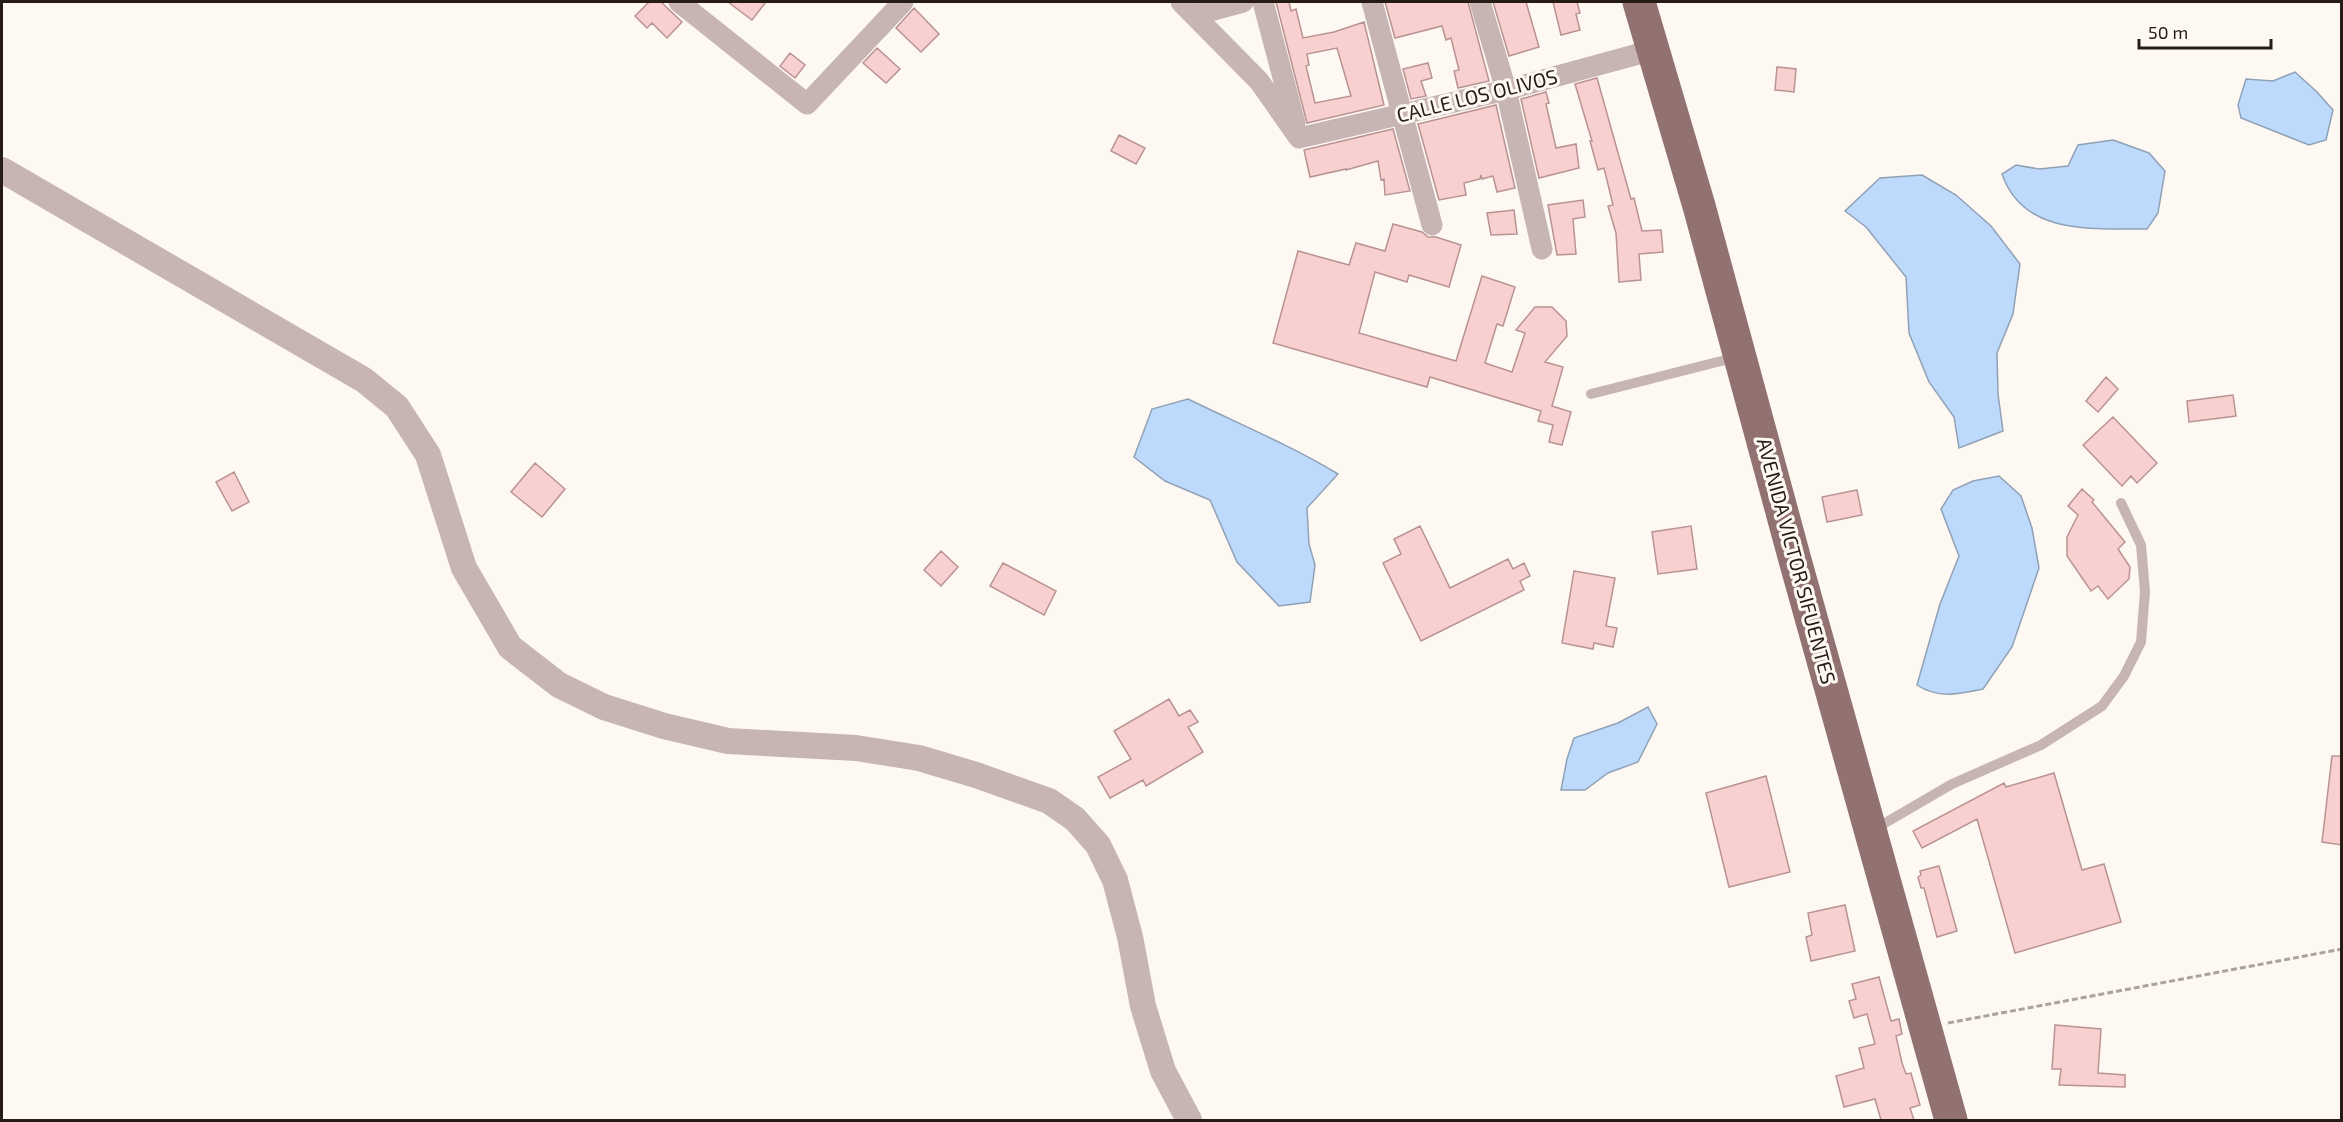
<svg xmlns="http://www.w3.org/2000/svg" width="2343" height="1122" font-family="'Exo 2',sans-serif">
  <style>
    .water { fill: #bddafc; stroke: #90a1b6; stroke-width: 1.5 }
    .building { fill: #f8d0cf; stroke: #b89392; stroke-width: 1.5; fill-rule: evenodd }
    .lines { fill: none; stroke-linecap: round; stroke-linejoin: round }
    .path { stroke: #aaa29c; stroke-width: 3; stroke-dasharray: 6 3; stroke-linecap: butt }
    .service { stroke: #c7b5b4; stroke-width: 10 }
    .minor { stroke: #c7b5b4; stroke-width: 21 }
    .tertiary { stroke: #c7b5b4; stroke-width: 26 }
    .trunk { stroke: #927270; stroke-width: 33 }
    .labels { text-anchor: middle; stroke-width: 6; stroke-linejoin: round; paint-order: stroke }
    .street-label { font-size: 20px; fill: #261c14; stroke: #fef8f3 }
  </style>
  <rect width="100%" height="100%" fill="#fef8f3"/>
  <path class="water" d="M2295,72L2317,92L2333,110L2326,140L2309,145L2241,118L2238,105L2246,79L2273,81Z
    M2113,140L2149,153L2165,171L2158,213L2147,229C2094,228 2024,237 2002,174L2016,165L2039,169L2068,166L2078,145Z
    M1922,175L1956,195L1991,226L2020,264L2013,314L1997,353L1998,394L2003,431L1959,448L1954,417L1929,382L1909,333L1906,277L1866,227L1845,211L1880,178Z
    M1188,399C1239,424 1290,445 1338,474L1307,508L1309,544L1315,565L1310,602L1279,606L1237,562L1210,500L1165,481L1134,457L1152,409Z
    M1999,476L2021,496L2032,528L2039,568L2012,647L1983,689C1959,694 1938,699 1917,685L1940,604L1959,556L1941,509L1953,490L1973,481Z
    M1648,707L1657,724L1638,762L1608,773L1585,790H1561L1567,759L1574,738L1618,723Z"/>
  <path class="building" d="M649,2H661L682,22L667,38L652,23L647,28L635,16Z
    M728,2H766L752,20Z
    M1276,2H1289L1291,11L1296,9L1303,38L1334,32L1364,22L1384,105L1307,123ZM1337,48L1351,96L1315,103L1306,66L1309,65L1307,54Z
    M1385,2H1468L1489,81L1458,88L1454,71L1459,70L1451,38L1446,40L1442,26L1395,38Z
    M1493,2H1526L1539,47L1509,56Z
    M1553,2H1577L1580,13L1576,14L1580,30L1561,35Z
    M914,8L939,34L921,52L896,28Z
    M877,48L900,69L886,83L863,63Z
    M790,53L805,65L795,78L780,66Z
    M1428,63L1432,78L1421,81L1426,96L1411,99L1403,69Z
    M1777,67L1796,69L1794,92L1775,90Z
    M1597,78L1631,199L1634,198L1642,231L1661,230L1663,252L1639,254L1641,280L1619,282L1616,233L1608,206L1613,205L1604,168L1598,170L1590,141H1592L1575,84Z
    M1546,92L1549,103L1546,104L1556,148L1576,144L1579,168L1539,178L1521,99Z
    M1496,105L1515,188L1497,192L1493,176L1482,179L1481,175L1480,179L1464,183L1466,195L1439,200L1418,124Z
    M1393,129L1410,191L1385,195L1384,179L1381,180L1378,161L1346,170V169L1310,177L1304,150Z
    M1119,135L1145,148L1136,164L1111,151Z
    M1583,200L1585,217L1573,219L1576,254L1557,255L1548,205Z
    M1514,210L1517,234L1491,235L1487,213Z
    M1393,224L1422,232L1428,237H1436L1461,245L1449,287L1409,275L1407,282L1375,272L1359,333L1456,361L1482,276L1515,287L1503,326L1497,324L1485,363L1512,372L1525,333L1516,330L1535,307H1552L1566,321L1567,336L1545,362L1563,367L1552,406L1571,412L1562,445L1549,442L1553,425L1538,421L1541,411L1430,377L1427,387L1273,343L1298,251L1349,265L1356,243L1385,251Z
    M2106,377L2118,389L2098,412L2086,401Z
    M2233,395L2236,416L2189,422L2187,401Z
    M2113,417L2157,463L2137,483L2131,476L2122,486L2083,445Z
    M535,463L565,489L542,517L511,492Z
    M234,472L249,502L232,511L216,482Z
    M2082,489L2094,500L2092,502L2125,542L2118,549L2130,567L2129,579L2108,599L2098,586L2091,591L2067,556V537L2078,515L2068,506Z
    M1857,490L1862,515L1827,522L1822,497Z
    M1420,526L1450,588L1508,559L1513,569L1524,563L1530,576L1520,581L1524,590L1421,641L1383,563L1401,554L1394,539Z
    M1691,526L1697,569L1658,574L1652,532Z
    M941,551L958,567L941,586L924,570Z
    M1003,563L1056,591L1044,615L990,586Z
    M1574,571L1615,578L1606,626L1617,628L1613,647L1594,643L1593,649L1562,643Z
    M1169,699L1179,716L1190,710L1198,722L1188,727L1203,752L1146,786L1143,780L1110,798L1098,777L1131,759L1114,731Z
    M2332,756H2342V845L2322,842Z
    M2054,773L2082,870L2104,864L2121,922L2015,953L1977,819L1922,848L1913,831L2004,783L2006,787Z
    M1766,776L1790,872L1729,887L1706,793Z
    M1939,866L1957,931L1937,937L1924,888H1921L1918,877L1921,875L1920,871Z
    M1845,905L1855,951L1811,961L1806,937L1812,935L1808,913Z
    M1879,977L1891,1021L1899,1019L1902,1034L1896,1036L1902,1063L1906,1074L1911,1073L1920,1105L1910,1108L1914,1120H1881L1875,1099L1844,1107L1836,1076L1864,1068L1859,1048L1875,1044L1867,1014L1854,1018L1849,1001L1856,999L1852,984Z
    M2055,1025L2101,1029L2098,1073L2125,1075V1087L2059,1085L2061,1069H2052Z"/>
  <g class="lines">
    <path class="path" d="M1948,1023L2342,949"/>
    <path class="service" d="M1591,394L1737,357
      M1873,830L1952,784L2041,745L2102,706L2124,676L2141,642L2145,592L2141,545L2121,503"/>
    <path class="minor" d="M679,2L807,104L903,2
      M1181,2L1259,81L1299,138
      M1263,2L1295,123
      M1372,2L1432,225
      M1480,2L1506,90L1542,249
      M1195,15L1243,2
      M1299,138L1506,90L1653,50"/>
    <path class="tertiary" d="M2,170L364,380L397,407L428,455L464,568L510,647L559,685L604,707L664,726L728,741L856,748L919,758L976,775L1049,801L1075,819L1098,845L1115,880L1130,937L1143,1006L1163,1071L1189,1120"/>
    <path class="trunk" d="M1639,2L1699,206L1795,560L1951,1120"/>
  </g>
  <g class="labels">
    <g class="street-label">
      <text transform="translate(1477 96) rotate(-14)" y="7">CALLE LOS OLIVOS</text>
      <text transform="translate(1796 561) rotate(75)" y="7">AVENIDA VICTOR SIFUENTES</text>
    </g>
  </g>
  <rect width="2343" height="1122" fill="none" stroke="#261c14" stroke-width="6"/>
  <path d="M2139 39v9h132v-9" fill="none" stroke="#261c14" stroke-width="3"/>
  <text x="2148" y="39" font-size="18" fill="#261c14" stroke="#fef8f3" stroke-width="4.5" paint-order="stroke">50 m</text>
</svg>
